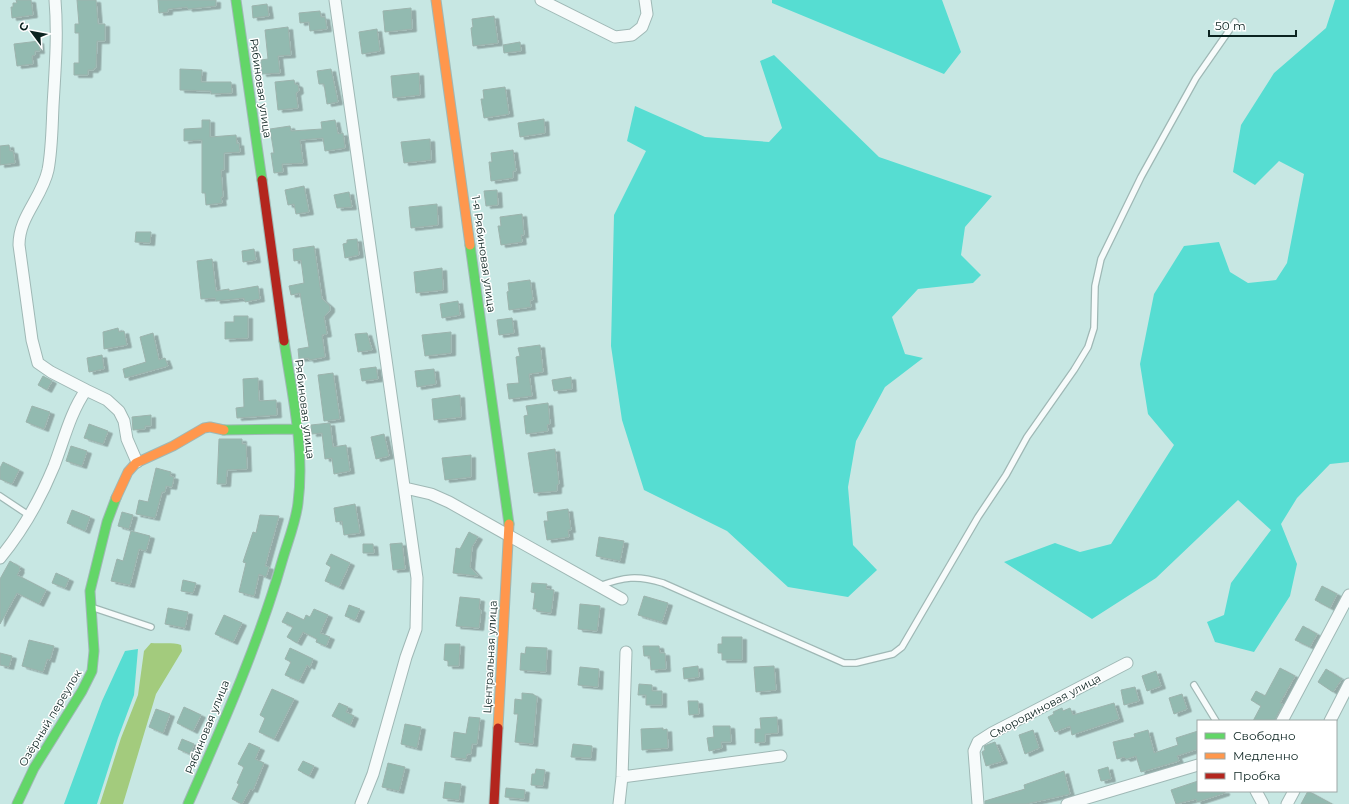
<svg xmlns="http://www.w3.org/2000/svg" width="1349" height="804" font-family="Montserrat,sans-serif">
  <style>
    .forest { fill: #a3cb7d }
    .water { fill: #56ddd2 }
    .building { fill: #92bab0; stroke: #9cb3ad; filter: url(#shadow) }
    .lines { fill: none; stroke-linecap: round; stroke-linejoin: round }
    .lane-casing { stroke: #9fb8b5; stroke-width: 8 }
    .street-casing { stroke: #9fb8b5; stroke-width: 13 }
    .fast-casing { stroke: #9fb8b5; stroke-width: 11 }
    .slow-casing { stroke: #9fb8b5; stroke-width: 11 }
    .jam-casing { stroke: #9fb8b5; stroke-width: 11 }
    .lane { stroke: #f7fbfb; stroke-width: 5.5 }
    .street { stroke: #f7fbfb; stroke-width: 11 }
    .fast { stroke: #63d668; stroke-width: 9 }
    .slow { stroke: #ff974d; stroke-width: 9 }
    .jam { stroke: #b3261e; stroke-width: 9 }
    .labels { text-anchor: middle; stroke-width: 3; stroke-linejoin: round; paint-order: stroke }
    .street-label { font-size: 11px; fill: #0b2320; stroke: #fff }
  </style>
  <defs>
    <filter id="shadow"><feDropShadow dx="4.5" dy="2.5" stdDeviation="0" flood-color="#0004"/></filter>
  </defs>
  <rect width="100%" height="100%" fill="#c7e7e3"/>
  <path class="forest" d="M151,643C160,644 173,642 181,645L182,651L156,694L123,804H100L121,738L138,695L144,651Z"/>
  <path class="water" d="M772,0H942L961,52L944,74L772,3Z
    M1335,0H1349V462L1330,464L1297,498L1281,524L1297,564L1290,596L1254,652L1215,642L1207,622L1224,615L1231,583L1271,530L1238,500L1156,578L1092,619L1004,562L1055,543L1080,552L1111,544L1174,445L1148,414L1140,364L1154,294L1184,246L1219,242L1230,272L1248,283L1276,280L1287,263L1304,174L1279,161L1255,185L1233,172L1241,125L1274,73L1326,28Z
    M774,55L879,157L992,196L965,227L961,255L981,275L973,283L918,289L892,317L905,354L923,358L885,387L856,441L848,487L853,545L877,570L848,597L788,587L727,531L644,490L622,420L611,346L614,215L646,151L627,141L635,106L705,137L769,142L782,128L760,61Z
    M138,649L134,695L118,738L97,804H64L102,701L125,651Z"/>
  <path class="building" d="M16,0H31L33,15L12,18L11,7H13V3H17Z
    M77,0H96L98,24H105V41H97L96,68H94V70H88V75H74V63H79V33H75V24H79Z
    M158,0H216V6L188,9L187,7L168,9V12L159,13Z
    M267,4L269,16L253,18L252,6Z
    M411,8L412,29L385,32L383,11Z
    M320,11L321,17H325L327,29L310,31L309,22L300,23L299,13Z
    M494,16L498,43L473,46L471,28L473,27L472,19Z
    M288,27L291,55L278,56L280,73L262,74L261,60L268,59L265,30Z
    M377,29L380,51L362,54L359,32Z
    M39,41L40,51H35V55L32,56L33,64L17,66L14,44Z
    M520,42L521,51L504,53L503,45Z
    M180,69L202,70L201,82H231L232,93L211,94V91L180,90Z
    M331,69L338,102L327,104L324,84H319L317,71Z
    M419,73L420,95L393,98L391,76Z
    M294,80L295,84L298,85L299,91L296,93L298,108L278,110L275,82Z
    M505,87L509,114L484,118L481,99H484L483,90Z
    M544,119L545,133L520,137L518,123Z
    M202,120H210V137L236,135L237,144L239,143L240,152L224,153V170H221L223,197H221L222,203L206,205L205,193H202V140L184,141V129L202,128Z
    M335,120L338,134L343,133L345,148L325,151L323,138L300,140L303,163L282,164L283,172L274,173L271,153H274L270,129L290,126L291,131L322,129L321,122Z
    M430,139L431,160L404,163L401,142Z
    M9,145L10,151H13L15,163L0,165V146Z
    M513,150L516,171H513V178L491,181L489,162H492L491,153Z
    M304,186L309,212L296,214L294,204L288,205L285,190Z
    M497,190L498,205L486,206L484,191Z
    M349,192L352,207L337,208L334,195Z
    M437,204L438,225L411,228L409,207Z
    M522,214L524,235H521L522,242L501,245L498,226H501L500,217Z
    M136,232H151L150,243L135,242Z
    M357,239L359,255L345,258L343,244L347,243V240Z
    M314,246L322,299L330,306V310L324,317L327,334L322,335L325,357L309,360V358L299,359L298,349L309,347L300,293L291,295L289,286L304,283L301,260L294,261L293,249Z
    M254,249L256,260L243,262L242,251Z
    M212,259L216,291L229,289V291L258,286L260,299L245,302L244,298L216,301L215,298L201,299L197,261Z
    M442,268L443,290L416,293L414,272Z
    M530,280L533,300H530L531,307L509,310L507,292L509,291L508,283Z
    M458,301L460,315L442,318L440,304Z
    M234,316H248V338L225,339V322H234Z
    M512,318L514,333L499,335L497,320Z
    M118,328L119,332L124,331L127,345L104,349L103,332Z
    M451,332V353L425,356L422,335Z
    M153,333L159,360L165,358L168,366L125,378L123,369L146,362L140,337Z
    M367,333L372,350L358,352L355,334Z
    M540,345L543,372L529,374L532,396L509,399L507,384L519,383L516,357L520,356L518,348Z
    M102,355L104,369L89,372L87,358Z
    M376,367L378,379L362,381L360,369Z
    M434,369L436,384L417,387L415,371Z
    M333,373L340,419L324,421L318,375Z
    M43,376L52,381L47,390L38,385Z
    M571,377L572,389L554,391L552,380Z
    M258,378L259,401L276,400L277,415L237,418L236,408L244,407L243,379Z
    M460,395L461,417L434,420L432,399Z
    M548,403L550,424L547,425L548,431L526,434L524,416L528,415L526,406Z
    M32,406L50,412L44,429L26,422Z
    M151,415V426H145V429L133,430L132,417Z
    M330,423L333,447L346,445L350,471L334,474L332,458L325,459L322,433L312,434L311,425Z
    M89,424L108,431L103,444L84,438Z
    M384,434L389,456L376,459L371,437Z
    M219,439H242V444H246L247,469L227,470L226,484H217Z
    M71,446L87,451L82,466L66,461Z
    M555,449L559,484L557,485V491L534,493L528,453Z
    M471,455V477L445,480L442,458Z
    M3,462L19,470L12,484L0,479V468Z
    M156,468L171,472L170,476L174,477L172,487L166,486L165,492H162L155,518L136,514L139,500L148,502Z
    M355,504L360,533L344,535L342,521L336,522L334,508Z
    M568,509L571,530H568L569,537L547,540L544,521H548L547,512Z
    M72,510L90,517L85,531L67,523Z
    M122,512L133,515L129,529L118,526Z
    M260,515L279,516L265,566L269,567L266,577L259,574L254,596L239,592L246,563L243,562L253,532L256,533Z
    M131,531L150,536L146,551L139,549L130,585L111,581L117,559L123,561Z
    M469,532L478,537L472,547L470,567L478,576L453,573L456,548L460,549Z
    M599,537L624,541L620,561L596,556Z
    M402,543L405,569L393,570L390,544Z
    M363,544H373L374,553H363Z
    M331,554L350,563L339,587L325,581L331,567L326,564Z
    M10,561L20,567L19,569L20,570L17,575L46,590L39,604L17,593L0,624V579Z
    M56,573L69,579L65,588L52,583Z
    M183,580L196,583L193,593L181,591Z
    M532,583L547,584L546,589L554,590L551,613L536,611L537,609H533L535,593L531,592Z
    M1322,586L1337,594L1330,608L1315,600Z
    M644,596L668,603L662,622L638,615Z
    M460,597L480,599L479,609L481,610L479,628L456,626Z
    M580,604L600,606L597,631L578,629Z
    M349,605L360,609L355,620L345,616Z
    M168,608L188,612L185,628L165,624Z
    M314,609L328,615L320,633L330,637L326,646L316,642L317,639L303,632L297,643L287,637L293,627L282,622L287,612L304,620L306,615L310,617Z
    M224,615L242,623L233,642L215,634Z
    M1303,626L1317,634L1310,647L1295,640Z
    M722,637H742V660H722V653H718V644H722Z
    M29,640L54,646L50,660L47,659L43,672L22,666Z
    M445,644H460L459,666H448V661L444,660Z
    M643,646H659L660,653H665L666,669L651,670L650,656H644Z
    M526,647L547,648L546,672L520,670L521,653L525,654Z
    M290,648L313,659L310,667L307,665L299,681L285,675L291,662L285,659Z
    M0,653L12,656L9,667L0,665Z
    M698,666L699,677L684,679L683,668Z
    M774,666L776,690L756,692L754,667Z
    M580,667L599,669L598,687L578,685Z
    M1280,668L1295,676L1280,703L1283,704L1274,721H1253L1261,706L1251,700L1256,691L1265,696Z
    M1326,669L1342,679L1333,692L1318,682Z
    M1156,671L1161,686L1147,691L1142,676Z
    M639,684L652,685V691H662V705H646V695H638Z
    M1135,687L1139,701L1124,705L1121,690Z
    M272,689L294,699L274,739L259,732L265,718L260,715Z
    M522,693L533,694L537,697L533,744L515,742L518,714H514L515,699L522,700Z
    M1182,694L1187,709L1174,714L1169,698Z
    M688,701H698L699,714L689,715Z
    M339,703L348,707L346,712L354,716L350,725L332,716Z
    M1114,703L1119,719L1072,735L1070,726L1055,732L1048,717L1054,714L1053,712L1062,708L1063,711L1070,708L1073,715Z
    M184,707L201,715L193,731L177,723Z
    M156,709L170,714L163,733L149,727Z
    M469,717L480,718L477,744H472L471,754H467L466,759L451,757L454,732L466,734Z
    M777,717L778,733L765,734V742L755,743V729H761L760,718Z
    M405,724L421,727L417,748L401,744Z
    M713,726H730L731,742H721L722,748L709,751L707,738L714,737Z
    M663,728V730L667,729L668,748L642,750L641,729Z
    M1033,730L1039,748L1025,754L1019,735Z
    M1148,730L1154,753L1178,745L1176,738L1198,731V749L1177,756L1179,761L1141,772L1136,756L1126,759L1124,757L1117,759L1113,742L1135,737L1134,734Z
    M182,739L194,744L190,754L178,749Z
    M995,742L1003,761L986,766L982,752L985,750L984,746Z
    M249,743L260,748L255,759L264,763L253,790L250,789L242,804L232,799L239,784L237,783L244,767L238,764Z
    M573,744L592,746L591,758L571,757Z
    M303,761L314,766L309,776L298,770Z
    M388,763L405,767L399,791L382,787Z
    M1108,767L1111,779L1101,781L1098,770Z
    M536,769L545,770L543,786L531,785L532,774H535Z
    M1064,771L1070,794L1026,804H985V801L1025,789L1024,785Z
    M1198,781V791H1225V793L1197,802L1196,799L1176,804L1171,790Z
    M445,782L461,784L459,800L443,798Z
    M506,788L525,790L524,799L505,797Z
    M1308,791L1332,804H1301Z"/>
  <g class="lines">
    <g class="lane-casing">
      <path id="lane" d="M0,496L30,516
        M599,586C624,577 637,575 663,583L844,663H856L893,654L902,647L978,517L1006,475L1027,437L1074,370L1088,347L1094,328L1095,286L1101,259L1141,177L1196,78L1235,22
        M91,607L151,627
        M1194,685L1216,721"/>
    </g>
    <g class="street-casing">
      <path id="street" d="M55,0C58,35 55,71 53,106C52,127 52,149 48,170C42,198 19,216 19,245L32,340L38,363L51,372L86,390
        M335,0L417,578L416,629L406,657L373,774L361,804
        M541,0L615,37L632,35L642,27L647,14L645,0
        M405,488L431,494L449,502L622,599
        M0,558C23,530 40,500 54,466C64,440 70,413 86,390L107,400L119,411L124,421L127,439L137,462
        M1282,721L1349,595
        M1330,721L1349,684
        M622,777L781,756
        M1256,791L1263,804
        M619,804L622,777L626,652
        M978,804L974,751L978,742L992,733L1127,663
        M1067,804L1198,765
        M1287,804L1294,791"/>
    </g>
    <g class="fast-casing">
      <path id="fast" d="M236,0L262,180
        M470,245L509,524
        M224,430L297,429
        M17,804L34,768L82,691L92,671L94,651L90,591L107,522L116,498
        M188,804C223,724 259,643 283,558C288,541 296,521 298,503C305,449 292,394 284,341"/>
    </g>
    <g class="slow-casing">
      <path id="slow" d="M436,0L470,245
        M116,498L128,472L136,463L173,446L204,428L210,427L224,430
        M498,728L509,524"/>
    </g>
    <g class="jam-casing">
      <path id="jam" d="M262,180L284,341
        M494,804L498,728"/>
    </g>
    <use href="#lane" class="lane"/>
    <use href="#street" class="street"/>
    <use href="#fast" class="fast"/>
    <use href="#slow" class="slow"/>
    <use href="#jam" class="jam"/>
  </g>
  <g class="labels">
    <g class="street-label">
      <text transform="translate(261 88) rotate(82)" y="4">Рябиновая улица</text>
      <text transform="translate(484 254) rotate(82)" y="4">1-я Рябиновая улица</text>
      <text transform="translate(305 409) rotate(83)" y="4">Рябиновая улица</text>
      <text transform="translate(490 657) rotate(-87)" y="4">Центральная улица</text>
      <text transform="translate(1045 706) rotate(-28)" y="4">Смородиновая улица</text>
      <text transform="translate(50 718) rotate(-59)" y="4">Озёрный переулок</text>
      <text transform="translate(207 727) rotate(-68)" y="4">Рябиновая улица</text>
    </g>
  </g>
  <rect x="1197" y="720" width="140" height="72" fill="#ffffff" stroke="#9da7a6"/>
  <rect x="1205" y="733" width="20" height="6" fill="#63d668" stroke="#9da7a6"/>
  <text x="1233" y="740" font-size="12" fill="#0b2320">Свободно</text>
  <rect x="1205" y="753" width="20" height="6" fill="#ff974d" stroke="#9da7a6"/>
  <text x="1233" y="760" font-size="12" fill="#0b2320">Медленно</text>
  <rect x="1205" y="773" width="20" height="6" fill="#b3261e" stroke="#9da7a6"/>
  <text x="1233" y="780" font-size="12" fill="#0b2320">Пробка</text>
  <g transform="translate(32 32) rotate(302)" stroke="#ffffff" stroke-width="3" paint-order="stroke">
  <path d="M0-3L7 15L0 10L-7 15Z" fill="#0b2320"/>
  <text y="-6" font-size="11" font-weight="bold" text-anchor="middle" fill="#0b2320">С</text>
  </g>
  <path d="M1209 30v6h87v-6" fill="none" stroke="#0b2320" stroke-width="2"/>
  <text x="1215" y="30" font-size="12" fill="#0b2320" stroke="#ffffff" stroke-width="3" paint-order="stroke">50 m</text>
</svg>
